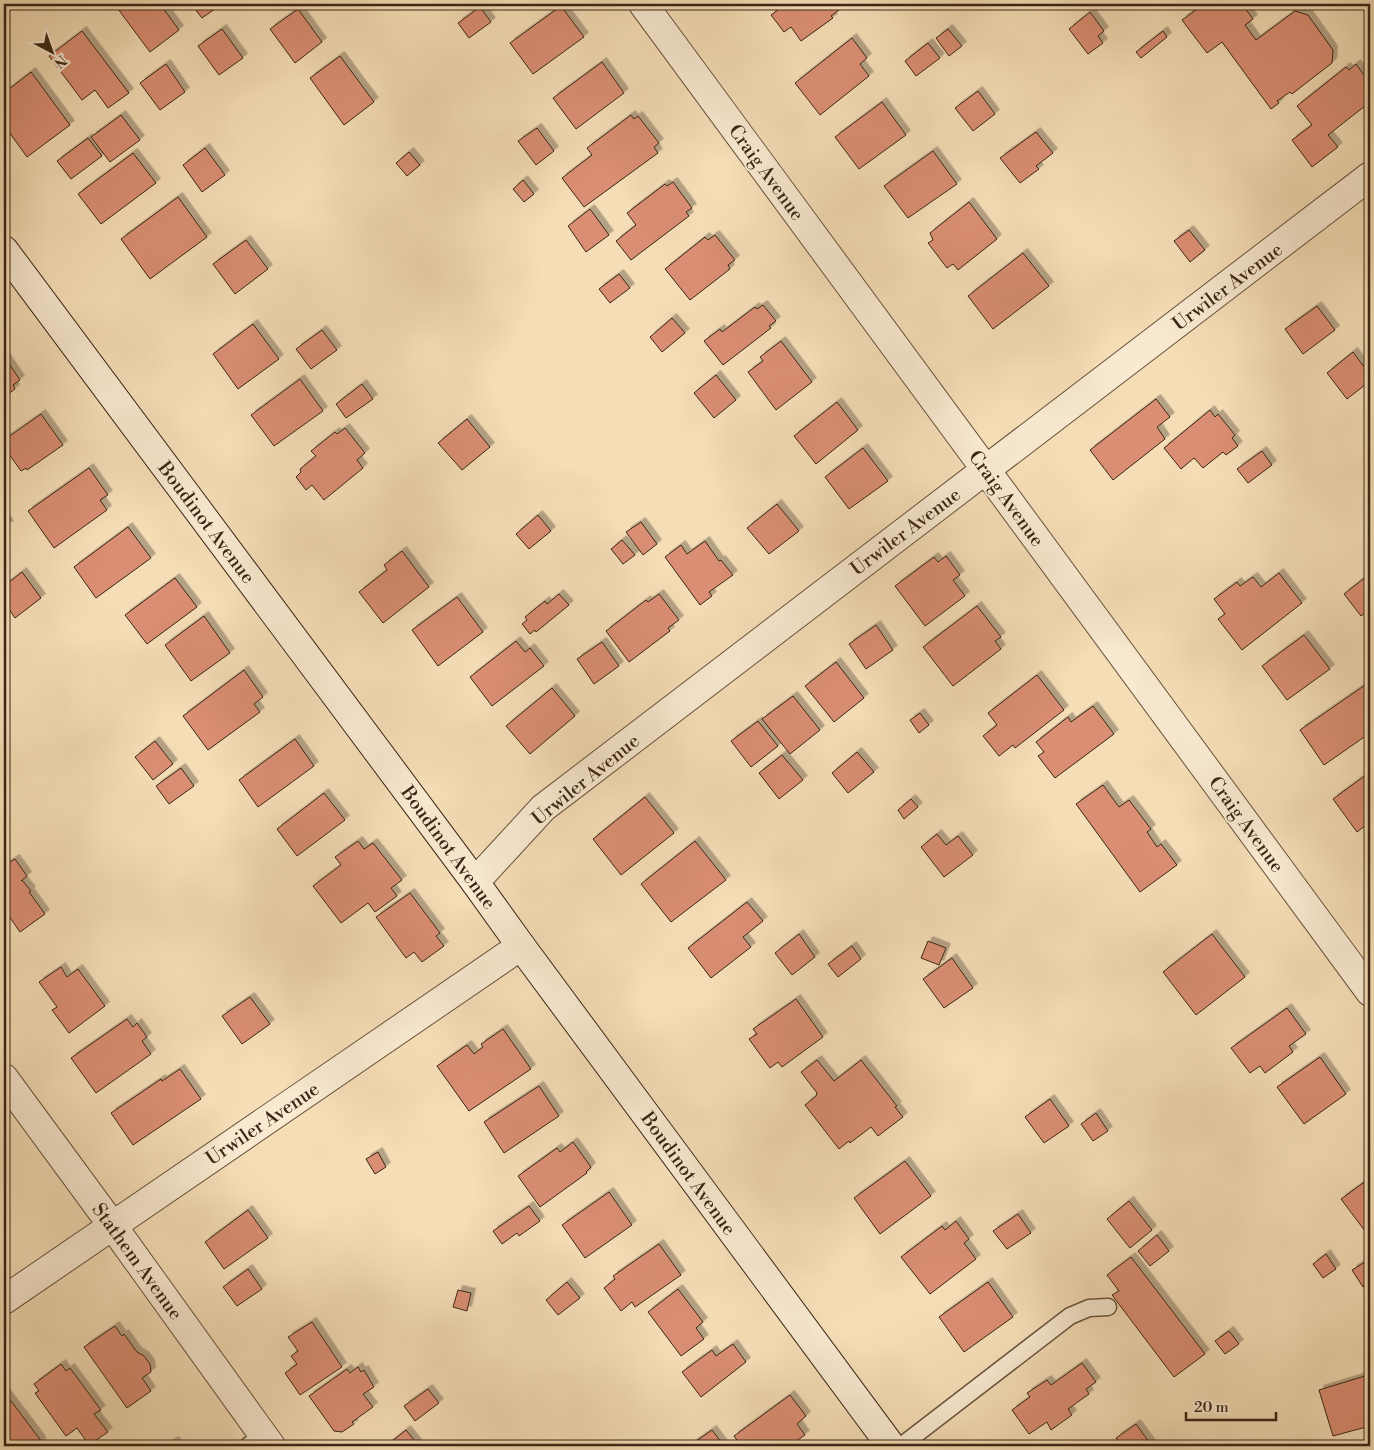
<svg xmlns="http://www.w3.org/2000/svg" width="1374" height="1450" font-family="'Libre Bodoni',serif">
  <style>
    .building { fill: #da8e73; stroke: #3a2615; filter: url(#shadow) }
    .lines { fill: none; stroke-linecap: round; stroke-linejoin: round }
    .lane-casing { stroke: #69543d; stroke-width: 19 }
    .street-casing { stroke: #69543d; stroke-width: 30 }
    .secondary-casing { stroke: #3a2615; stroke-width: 30 }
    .lane { stroke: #f8e9d0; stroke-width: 16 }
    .street { stroke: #f8e9d0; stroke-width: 28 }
    .secondary { stroke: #f8e9d0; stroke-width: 28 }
    .labels { text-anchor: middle; stroke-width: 4; stroke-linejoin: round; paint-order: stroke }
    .street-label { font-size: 19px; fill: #3a2615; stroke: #f8e9d0 }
  </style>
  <defs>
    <filter id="shadow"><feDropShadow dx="4.5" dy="-4.5" stdDeviation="0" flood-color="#0004"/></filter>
  </defs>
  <rect width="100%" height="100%" fill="#f5ddb6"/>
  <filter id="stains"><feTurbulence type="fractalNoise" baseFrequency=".004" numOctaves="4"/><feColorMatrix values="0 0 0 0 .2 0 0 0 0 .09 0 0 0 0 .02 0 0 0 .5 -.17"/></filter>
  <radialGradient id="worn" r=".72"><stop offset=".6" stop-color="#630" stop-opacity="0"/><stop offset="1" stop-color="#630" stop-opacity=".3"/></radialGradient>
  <path class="building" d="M117,4H160L179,30L150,52L115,5Z
    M191,4H222L202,18Z
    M786,4H847L831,16L833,18L801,41L791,27L784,32L771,15Z
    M1204,4H1242L1253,19L1245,25L1256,40L1295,11L1308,15L1333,50L1332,63L1292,94L1290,92L1277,101L1279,103L1271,109L1222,42L1207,53L1182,20Z
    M561,6L584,37L533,74L510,43Z
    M480,7L491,22L469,38L458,23Z
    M298,9L322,42L295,63L270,29Z
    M1090,12L1104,31L1098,36L1103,43L1088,54L1069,29Z
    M222,29L243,58L219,75L198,46Z
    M948,29L962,46L949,56L936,38Z
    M82,31L129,93L108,108L95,90L82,100L49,56Z
    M1163,31L1167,37L1141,58L1136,52Z
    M852,38L867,58L860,64L869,76L820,115L795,83Z
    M928,43L940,58L916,76L905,61Z
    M340,56L374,102L344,125L310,78Z
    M602,62L624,93L576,129L553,98Z
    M166,64L185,92L160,110L140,83Z
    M1356,64L1370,83V89L1365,93L1370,99V102L1328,135L1338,147L1312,167L1292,140L1312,125L1297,106L1346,67L1349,70Z
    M31,72L70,125L27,157L4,125V93Z
    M978,91L995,114L973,131L955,108Z
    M882,102L906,135L859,169L835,137Z
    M121,115L140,140L110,162L91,137Z
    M631,115L634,119L638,116L659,143L654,147L658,153L584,207L562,178L592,155L587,148Z
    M537,128L554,151L536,165L518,141Z
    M1036,132L1053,153L1036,166L1039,169L1020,183L1000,158Z
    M88,138L102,156L71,179L57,161Z
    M205,148L225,175L202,192L183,165Z
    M933,151L957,184L908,218L884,186Z
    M409,152L420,165L407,176L396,163Z
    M133,153L156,183L101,224L78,194Z
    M523,180L534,194L524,202L513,189Z
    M673,182L692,208L686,212L689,216L631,260L616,241L636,225L627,213L665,184L667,186Z
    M178,197L207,237L150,279L121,239Z
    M969,202L997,239L958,270L953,264L947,268L928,243L933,240L930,233Z
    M590,209L609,235L586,252L568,226Z
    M1189,230L1205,250L1190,262L1174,241Z
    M715,235L735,260L728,265L730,269L690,300L665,269L705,237L708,240Z
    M246,240L268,269L235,294L213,264Z
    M1023,253L1049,286L993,329L968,296Z
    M619,274L630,288L610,303L599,289Z
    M763,305L776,321L769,326L771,328L723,365L704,341L720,329L722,332L755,307L757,309Z
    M1317,306L1335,330L1303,354L1285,329Z
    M672,318L685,333L662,352L650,337Z
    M253,324L279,359L238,389L213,354Z
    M322,330L337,350L311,369L296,349Z
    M781,341L812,382L776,410L748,372L763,361L760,357Z
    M1353,352L1370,375V381L1347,399L1327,373Z
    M4,356L20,380L13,385L15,389L4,397Z
    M716,375L736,400L714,418L694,393Z
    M300,379L323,411L274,446L251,415Z
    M362,384L373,399L346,418L336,404Z
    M1156,399L1170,417L1157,427L1165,439L1113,480L1090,450Z
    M837,402L858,430L816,464L794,436Z
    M1210,410L1215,417L1218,414L1235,435L1232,438L1238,446L1226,455L1223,452L1203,468L1194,458L1181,469L1164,448Z
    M41,414L63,445L27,470L26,468L21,471L4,447V440Z
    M467,419L490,447L462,470L438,443Z
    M345,428L365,453L357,460L363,468L324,500L312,485L306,490L296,477L301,472L300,469L316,456L311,451L335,432L337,434Z
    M863,448L888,481L849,509L825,477Z
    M1262,451L1272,465L1248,483L1237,469Z
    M89,468L108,495L100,500L107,510L54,548L28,511Z
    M777,504L799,531L769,554L747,528Z
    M538,515L551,531L529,549L516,534Z
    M4,518L9,525L4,528Z
    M641,522L657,544L643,555L626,532Z
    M128,527L151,558L96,598L74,567Z
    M622,540L635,555L623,564L611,549Z
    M705,541L719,561L721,560L733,575L709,592L712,596L700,605L665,557L681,545L687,554Z
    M402,551L429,587L383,623L359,592L387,570L384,565Z
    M946,556L960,575L953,580L965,596L925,626L895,586L934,557L938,562Z
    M22,572L41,598L15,618L4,602V586Z
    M1279,573L1302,603L1242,650L1218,619L1225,614L1214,599L1237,582L1240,586L1253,577L1261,587Z
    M1367,576L1370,580V609L1361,616L1344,594Z
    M175,578L197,607L147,644L125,615Z
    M559,594L569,605L536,632L535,630L530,634L522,624L527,620L525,617L545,601L547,604Z
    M659,594L679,620L668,628L670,631L629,662L606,631L646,600L648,602Z
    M457,597L483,632L438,666L412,630Z
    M977,606L1001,637L995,641L1001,649L953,686L923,647Z
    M204,616L230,653L191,681L165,645Z
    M876,625L893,650L866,669L849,644Z
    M1304,635L1330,669L1287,700L1262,666Z
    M516,641L525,652L530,648L544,666L492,706L470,677Z
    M602,642L619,666L594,684L577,659Z
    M836,662L864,698L834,722L805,686Z
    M244,670L263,697L254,704L260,712L208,750L183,716Z
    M1037,675L1064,710L1015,748L1013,745L999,756L983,736L997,725L988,713Z
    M1368,683L1370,687V733L1324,765L1300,730Z
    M552,688L575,716L530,754L506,726Z
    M793,696L820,730L790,754L762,719Z
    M1093,706L1114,734L1055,778L1038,756L1044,752L1036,742L1068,717L1071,722Z
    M920,713L929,725L919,733L910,720Z
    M758,721L778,746L751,767L731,741Z
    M295,739L314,766L258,807L239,780Z
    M155,741L173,764L153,780L135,757Z
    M857,752L874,772L848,793L832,773Z
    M782,755L803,780L779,799L759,773Z
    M181,768L194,786L169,804L156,786Z
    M1370,772V822L1357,832L1333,799Z
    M1103,785L1119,807L1129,800L1151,829L1147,832L1157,847L1161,844L1177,865L1140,892L1076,804Z
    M324,793L345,820L297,856L277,829Z
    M645,797L674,833L621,875L593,839Z
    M911,799L918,807L904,819L898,810Z
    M937,834L946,845L958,836L973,855L944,877L921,847Z
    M358,841L364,849L373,843L402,880L391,888L397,896L375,912L368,903L341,923L313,886L341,865L335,857Z
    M695,841L726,880L671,922L641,884Z
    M15,859L27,876L21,881L22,880L31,891L29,892L45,914L20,932L4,909V866Z
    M410,893L440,933L436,936L444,946L422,962L414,952L406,958L376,917Z
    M747,902L763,921L743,937L751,947L711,978L688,948Z
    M799,934L815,957L792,975L775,953Z
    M1212,934L1245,977L1196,1015L1163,972Z
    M928,941L946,948L939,965L921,958Z
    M852,946L861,959L838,977L828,964Z
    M952,958L973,988L944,1008L923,979Z
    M61,967L67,977L78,969L105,1006L69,1033L52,1010L57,1007L39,982Z
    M250,997L270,1024L242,1044L222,1016Z
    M796,999L823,1037L782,1067L778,1062L770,1068L749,1039L757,1034L753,1029Z
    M1287,1008L1306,1034L1289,1046L1293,1052L1265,1073L1260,1066L1250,1073L1231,1048Z
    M127,1019L133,1027L137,1023L147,1037L142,1041L151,1054L96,1093L71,1058Z
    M503,1029L531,1069L469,1111L437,1066L467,1045L474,1054L483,1047L481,1044Z
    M1320,1057L1346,1094L1304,1124L1277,1087Z
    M817,1060L834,1081L861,1060L897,1106L895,1107L903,1117L878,1136L871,1127L850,1143L849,1141L839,1149L805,1105L816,1096L817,1093L801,1072Z
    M180,1069L201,1099L133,1145L111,1113L161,1079L162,1081Z
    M539,1086L559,1116L504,1153L484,1122Z
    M1050,1099L1069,1126L1044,1143L1025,1117Z
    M1096,1113L1108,1131L1093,1141L1081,1124Z
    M573,1142L591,1167L586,1172L587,1173L540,1207L518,1176L557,1148L560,1152Z
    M378,1152L386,1167L375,1174L366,1159Z
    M905,1161L931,1196L880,1234L854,1198Z
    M1370,1178V1234L1368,1235L1341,1199Z
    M609,1192L632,1225L585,1258L562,1225Z
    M1129,1201L1152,1230L1130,1248L1107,1219Z
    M529,1206L540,1221L519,1236L517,1233L502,1244L493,1231Z
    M248,1210L268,1238L224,1269L205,1242Z
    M1018,1214L1031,1233L1007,1249L993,1231Z
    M956,1221L969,1239L964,1243L976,1259L930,1294L901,1257L942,1226L945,1230Z
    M1157,1235L1169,1251L1150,1266L1138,1251Z
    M659,1244L681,1275L635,1307L632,1302L621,1311L604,1288L615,1279L613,1276Z
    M1326,1254L1336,1269L1323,1278L1313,1264Z
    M1131,1257L1205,1354L1174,1377L1112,1295L1119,1291L1107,1275Z
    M1370,1259V1282L1363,1287L1352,1270Z
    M248,1269L262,1289L237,1306L223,1287Z
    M567,1282L580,1298L558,1315L546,1300Z
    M988,1282L1013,1317L964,1352L939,1317Z
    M678,1289L703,1322L696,1328L704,1339L681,1356L648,1312Z
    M458,1290L471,1293L467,1311L453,1307Z
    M312,1322L342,1367L300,1395L285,1373L297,1364L291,1356L298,1351L288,1337Z
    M115,1326L122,1336L124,1334L137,1352L144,1356L150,1364L151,1372L142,1378L151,1391L127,1408L84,1347Z
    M1229,1331L1239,1344L1225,1354L1215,1341Z
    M733,1344L746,1362L701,1397L682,1372L712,1350L716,1356Z
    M1082,1363L1096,1382L1086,1389L1089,1394L1068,1409L1072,1415L1051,1430L1047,1422L1029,1434L1012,1410L1030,1397L1027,1393L1047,1380L1051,1385Z
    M61,1364L66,1371L70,1368L101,1410L94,1414L108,1432L89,1445L77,1428L66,1436L35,1393L39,1391L34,1384Z
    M358,1367L361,1372L364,1370L374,1387L363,1394L373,1407L352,1422L354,1424L342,1432L334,1431L309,1396L347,1369L350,1373Z
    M1365,1376L1370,1393V1426L1333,1436L1319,1390Z
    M428,1389L439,1403L415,1421L404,1406Z
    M4,1393H5L42,1442L37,1446H4Z
    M790,1395L806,1416L797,1424L805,1435L789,1446H741L734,1436Z
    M1136,1424L1152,1446H1122L1116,1438Z
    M406,1430L419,1446H386Z
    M712,1430L724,1446H689Z
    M174,1441L178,1446H166Z"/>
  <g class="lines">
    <g class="lane-casing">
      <path id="lane" d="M248,1446L263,1436
        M901,1446L1070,1316L1089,1308L1108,1307"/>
    </g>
    <g class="street-casing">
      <path id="street" d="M643,4L1370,992
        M475,882L543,808L1370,176
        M4,1078L112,1225L271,1446
        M4,1300L521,946"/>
    </g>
    <g class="secondary-casing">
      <path id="secondary" d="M4,250L475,882L521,946L891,1446"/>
    </g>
    <use href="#lane" class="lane"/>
    <use href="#street" class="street"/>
    <use href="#secondary" class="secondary"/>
  </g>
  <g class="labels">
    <g class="street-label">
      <text transform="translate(767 172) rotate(54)" y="7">Craig Avenue</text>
      <text transform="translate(1227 286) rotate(-37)" y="7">Urwiler Avenue</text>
      <text transform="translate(1007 498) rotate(54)" y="7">Craig Avenue</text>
      <text transform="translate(207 522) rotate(53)" y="7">Boudinot Avenue</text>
      <text transform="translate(905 531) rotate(-37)" y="7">Urwiler Avenue</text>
      <text transform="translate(585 779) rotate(-39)" y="7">Urwiler Avenue</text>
      <text transform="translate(1247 824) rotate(54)" y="7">Craig Avenue</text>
      <text transform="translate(449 847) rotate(54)" y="7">Boudinot Avenue</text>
      <text transform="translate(262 1123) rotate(-34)" y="7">Urwiler Avenue</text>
      <text transform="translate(689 1173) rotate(54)" y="7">Boudinot Avenue</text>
      <text transform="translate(138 1261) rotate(54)" y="7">Stathem Avenue</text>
    </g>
  </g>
  <rect width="1374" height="1450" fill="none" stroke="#f5ddb6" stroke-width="20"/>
  <rect x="5" y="5" width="1364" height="1440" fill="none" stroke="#3a2615" stroke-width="2.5"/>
  <rect x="10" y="10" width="1354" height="1430" fill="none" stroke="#3a2615"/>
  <g transform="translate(52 52) rotate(139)" stroke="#f8e9d0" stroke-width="4" paint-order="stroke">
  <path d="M0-4L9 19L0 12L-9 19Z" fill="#3a2615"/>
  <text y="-8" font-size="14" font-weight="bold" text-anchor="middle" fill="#3a2615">N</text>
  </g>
  <path d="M1186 1412v8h90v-8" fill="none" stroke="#3a2615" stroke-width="2.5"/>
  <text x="1194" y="1412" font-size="15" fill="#3a2615" stroke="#f8e9d0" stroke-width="4" paint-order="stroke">20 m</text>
  <rect width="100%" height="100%" filter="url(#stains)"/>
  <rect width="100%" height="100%" fill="url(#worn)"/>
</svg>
